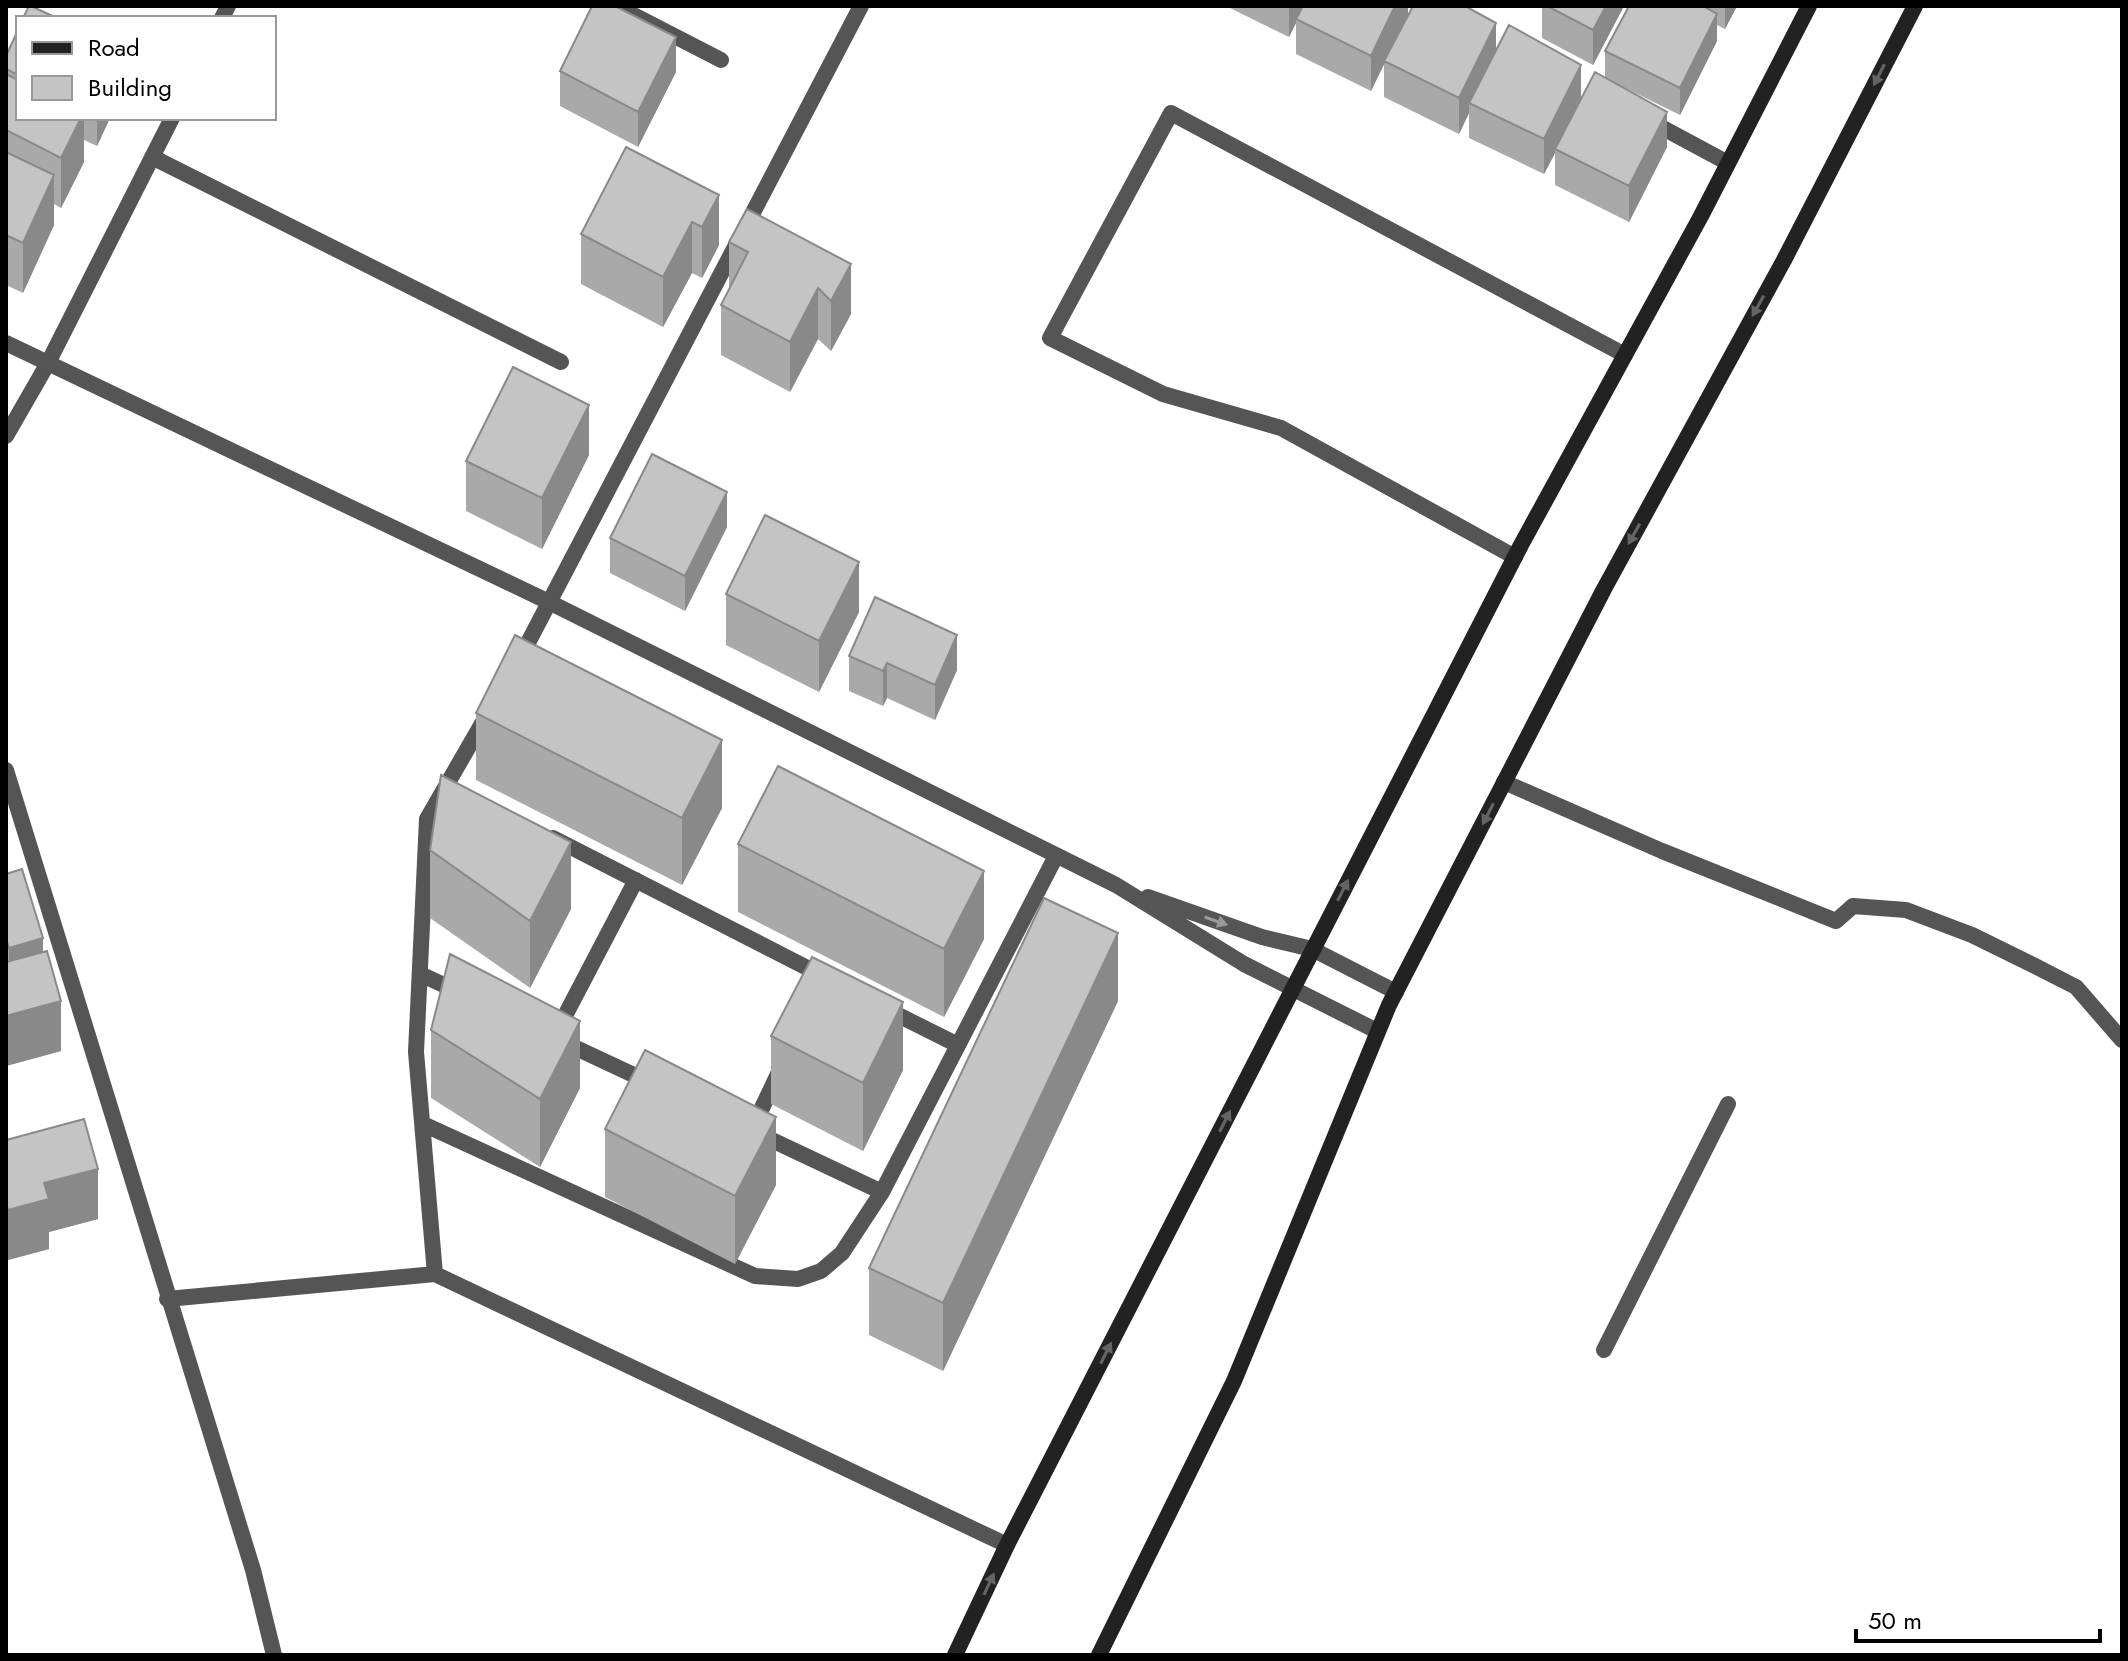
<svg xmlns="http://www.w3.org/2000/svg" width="2128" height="1661" font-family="Jost,sans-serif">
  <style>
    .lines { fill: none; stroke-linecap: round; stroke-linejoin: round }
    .minor { stroke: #555; stroke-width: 16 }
    .tertiary { stroke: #555; stroke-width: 16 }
    .secondary { stroke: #222; stroke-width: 16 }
    .wall { fill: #a9a9a9 }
    .shaded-wall { fill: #898989 }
    .building { fill: #c4c4c4; stroke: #898989; stroke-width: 2 }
    .oneway { fill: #646464 }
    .oneway2 { fill: #999 }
  </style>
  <rect width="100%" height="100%" fill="#fff"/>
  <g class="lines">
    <path class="minor" d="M616,6L721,60
      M222,18L228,6
      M1648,120L1728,163
      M152,157L561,362
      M6,436L48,363L172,118
      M1515,557L1281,428L1163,394L1050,338L1171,113L1625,355
      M519,660L861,6
      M6,770L253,1570L274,1655
      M1504,782L1662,851L1836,921L1853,906L1906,910L1972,935L2033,965L2076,987L2122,1040
      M553,838L825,977
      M420,974L461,993
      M884,1008L958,1045
      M557,1031L636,880
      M561,1041L653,1084
      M423,1124L755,1276L798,1279L821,1271L842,1253L882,1192L1056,856
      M753,1127L779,1072
      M757,1133L882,1192
      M435,1274L1007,1545
      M167,1299L435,1274L416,1052L427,819L487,715
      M1604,1350L1728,1104"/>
    <path class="tertiary" d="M6,343L551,603L1116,885L1244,964L1377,1031
      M1148,897L1262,937L1312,949L1396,992"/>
    <path class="secondary" d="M955,1655L1007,1545L1521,545L1701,216L1809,6
      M1099,1655L1234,1381L1389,1005L1604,589L1784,260L1915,6"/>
  </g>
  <path class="wall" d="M1226,6H1408V16L1496,51L1581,99L1605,77V51L1629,6H1737L1725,29L1717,25V41L1680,115L1619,85L1667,147L1629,222L1555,185V153L1544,174L1469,138V113L1459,134L1384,97V63L1371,91L1296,54V23L1289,37Z
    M1542,6H1624L1593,65L1542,38Z
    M18,30V118H110L97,146L84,140V162L61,208L54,204V225L23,293L6,285V56Z
    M560,71L676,72L638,147L560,106Z
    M626,147L719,245L702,278L692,273L663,327L581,284V234Z
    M747,209L851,314L831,351L818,339L790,392L721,355V305L729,290V242Z
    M589,455L542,549L466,511V461Z
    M727,527L685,611L610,573V538Z
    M726,594L859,612L819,692L726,645Z
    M849,656L957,670L935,720L887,698L883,706L849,691Z
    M476,713L722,808L682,885L476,780Z
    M738,844L984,939L944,1017L738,912Z
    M430,850L571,909L530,988L430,918Z
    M6,874L43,952L61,1051L6,1066Z
    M1118,1001L943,1371L869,1335V1268Z
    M431,1030L580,1088L540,1167L431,1098Z
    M771,1036L903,1070L863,1151L771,1104Z
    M605,1129L776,1185L735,1264L605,1197Z
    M6,1140L98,1219L49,1232V1249L8,1260L6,1252Z"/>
  <path class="shaded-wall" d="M1289,6H1304L1296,19V23L1289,37Z
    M1395,6H1408V16L1371,91V56Z
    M1606,6H1624L1593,65V30Z
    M1725,6H1737L1725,29Z
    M1717,14V41L1680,115V88Z
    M1496,23V59L1469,103V113L1459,134V98Z
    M676,37V72L638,147V112Z
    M1581,65V100L1555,149V153L1544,174V139Z
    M1667,112V147L1629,222V186Z
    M81,118H84V162L61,208V158Z
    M97,118H110L97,146Z
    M54,175V225L23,293V243Z
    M719,195V245L702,278V227Z
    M692,222V273L663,327V277Z
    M851,264V314L831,351V301Z
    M818,288V339L790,392V342Z
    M589,405V455L542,549V498Z
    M727,492V527L685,611V576Z
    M859,562V612L819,692V641Z
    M957,635V670L935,720V685Z
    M887,663V698L883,706V671Z
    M722,740V808L682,885V818Z
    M571,842V909L530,988V921Z
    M984,871V939L944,1017V949Z
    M1118,933V1001L943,1371V1303Z
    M43,938V973L9,983V948Z
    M61,1001V1051L6,1066V1016Z
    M903,1002V1070L863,1151V1083Z
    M580,1021V1088L540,1167V1099Z
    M776,1117V1185L735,1264V1196Z
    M98,1169V1219L49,1232V1249L8,1260V1210L44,1183Z"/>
  <path class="building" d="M29,6H31L57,18H23Z
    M592,6H615L676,37L638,112L560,71Z
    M1303,6H1395L1371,56L1296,19Z
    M1413,6H1465L1496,23L1459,98L1384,61Z
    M1547,6H1606L1593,30Z
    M1629,6H1703L1717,14L1680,88L1605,51Z
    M1509,25L1581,65L1544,139L1469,103Z
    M18,30V75L6,69V56Z
    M1595,72L1667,112L1629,186L1555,149Z
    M6,74L18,80V118H81L61,158L6,130Z
    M626,147L719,195L702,227L692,222L663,277L581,234Z
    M6,152L54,175L23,243L6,235Z
    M747,209L851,264L831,301L818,288L790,342L721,305L748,252L729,242Z
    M513,367L589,405L542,498L466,461Z
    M652,454L727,492L685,576L610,538Z
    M765,515L859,562L819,641L726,594Z
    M875,597L957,635L935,685L887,663L883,671L849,656Z
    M515,635L722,740L682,818L476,713Z
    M778,766L984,871L944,949L738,844Z
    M441,775L571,842L530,921L430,850Z
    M22,869L43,938L9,948L6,939V874Z
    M1044,898L1118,933L943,1303L869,1268Z
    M47,951L61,1001L6,1016V962Z
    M450,954L580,1021L540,1099L431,1030Z
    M812,957L903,1002L863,1083L771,1036Z
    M645,1050L776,1117L735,1196L605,1129Z
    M84,1119L98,1169L44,1183L49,1199L8,1210L6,1202V1140Z"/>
  <defs><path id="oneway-solid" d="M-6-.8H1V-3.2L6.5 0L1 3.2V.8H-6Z" transform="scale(2)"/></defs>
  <g class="oneway">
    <use href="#oneway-solid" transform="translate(1879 75) rotate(117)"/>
    <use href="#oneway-solid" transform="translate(1758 306) rotate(119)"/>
    <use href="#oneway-solid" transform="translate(1634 534) rotate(119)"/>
    <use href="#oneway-solid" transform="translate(1488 814) rotate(117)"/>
    <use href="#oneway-solid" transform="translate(1343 890) rotate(-63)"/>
    <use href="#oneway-solid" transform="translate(1225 1121) rotate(-63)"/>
    <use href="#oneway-solid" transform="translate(1106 1353) rotate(-63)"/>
    <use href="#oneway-solid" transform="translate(989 1584) rotate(-65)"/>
  </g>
  <use class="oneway2" href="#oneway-solid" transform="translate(1216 921) rotate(19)"/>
  <rect width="2128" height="1661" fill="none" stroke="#000000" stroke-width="16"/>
  <rect x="16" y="16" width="260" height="104" fill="#ffffff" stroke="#999999" stroke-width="2"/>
  <rect x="32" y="42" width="40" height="12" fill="#222222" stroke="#999999" stroke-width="2"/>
  <text x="88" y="56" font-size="24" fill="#000000">Road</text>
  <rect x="32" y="76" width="40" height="24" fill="#c4c4c4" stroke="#999999" stroke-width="2"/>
  <text x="88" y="96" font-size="24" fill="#000000">Building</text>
  <path d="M1856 1629v12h244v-12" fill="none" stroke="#000000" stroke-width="4"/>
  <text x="1868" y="1629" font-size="24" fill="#000000" stroke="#ffffff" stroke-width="6" paint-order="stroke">50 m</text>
</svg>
